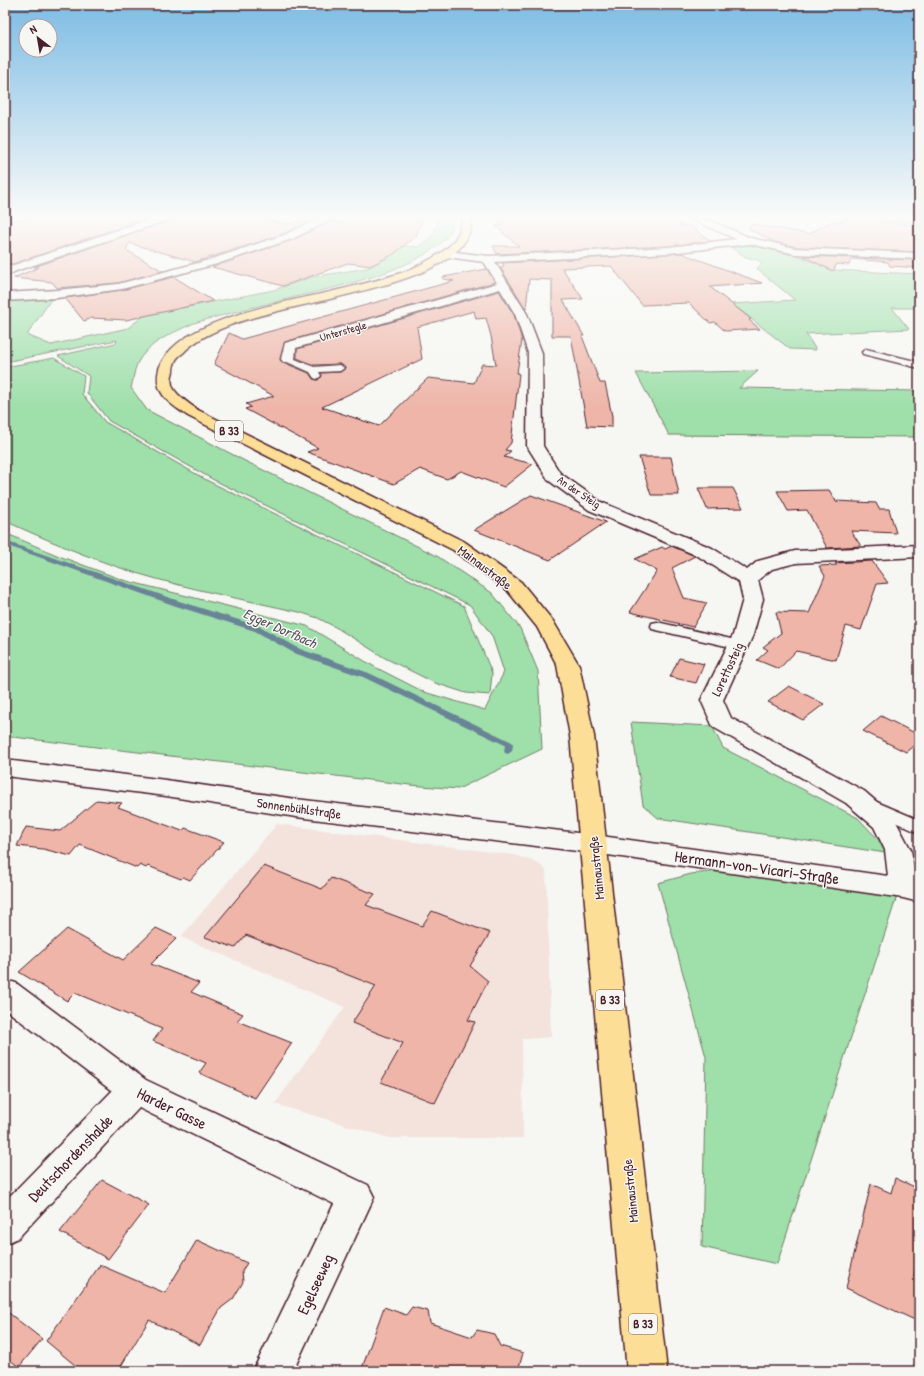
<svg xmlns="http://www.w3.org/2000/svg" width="924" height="1376" font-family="'Patrick Hand',sans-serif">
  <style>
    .built { fill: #f4e2dc }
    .green { fill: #9edfaa; stroke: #747f6a }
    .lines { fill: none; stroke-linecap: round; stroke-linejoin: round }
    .stream { fill: #698496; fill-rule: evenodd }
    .building { fill: #eeb5a8; stroke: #4a1f2b; fill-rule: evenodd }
    .lane-casing { stroke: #4a1f2b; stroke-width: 3 }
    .street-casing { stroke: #4a1f2b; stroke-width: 3 }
    .primary-casing { stroke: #4a1f2b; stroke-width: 3 }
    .lane { fill: #f6f6f2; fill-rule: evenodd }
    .street { fill: #f6f6f2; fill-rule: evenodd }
    .primary { fill: #fcde96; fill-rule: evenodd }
    .labels { text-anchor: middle; stroke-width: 3; stroke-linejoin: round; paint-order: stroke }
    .far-street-label { font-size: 11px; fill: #4a1f2b; stroke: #f6f6f2 }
    .shield { fill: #f6f6f2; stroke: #7e6067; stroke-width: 1 }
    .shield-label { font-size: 12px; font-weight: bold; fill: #4a1f2b }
    .street-label { font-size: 13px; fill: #4a1f2b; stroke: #f6f6f2 }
    .water-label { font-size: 14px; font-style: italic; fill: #595260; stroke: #f6f6f2 }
    .near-street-label { font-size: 16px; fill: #4a1f2b; stroke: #f6f6f2 }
  </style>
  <rect width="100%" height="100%" fill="#f6f6f2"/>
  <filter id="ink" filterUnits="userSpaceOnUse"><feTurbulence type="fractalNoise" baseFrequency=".025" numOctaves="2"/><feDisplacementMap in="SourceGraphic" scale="8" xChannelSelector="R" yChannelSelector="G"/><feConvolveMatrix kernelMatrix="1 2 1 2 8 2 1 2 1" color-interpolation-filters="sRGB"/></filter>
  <g filter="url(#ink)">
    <path class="built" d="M277,824L514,855L536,862L546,870L551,1037L522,1039L523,1138H390L275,1104L345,1007L181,937Z"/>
    <path class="green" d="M438,217H454C453,225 451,233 445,239C413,272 335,287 291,298C258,306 226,314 194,323C173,333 148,342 137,364C134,371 133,381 131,388L147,410L245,461L437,556L492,593L520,628L538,671L542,749L458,789L410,785L5,736V533L59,556L123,580L307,626L373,666L424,692L485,710L504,672L492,636L470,605L214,480L109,421L87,393L89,376L58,356L116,343L117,340L5,362V300L52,298L27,335L51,345L128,328L147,313L151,291L182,308L274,290L312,277L367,268L389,257L357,247L368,244L418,247C431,237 436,235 438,217Z
      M744,244L795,254L831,270L919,274V308H892L909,329L806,334L816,350L790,349L732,304L795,300L757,269L762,263L758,260L746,257L727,245Z
      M54,358L84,376L82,394L105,422L210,482L464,606L492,673L490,695L466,693L435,683L385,658L337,628L318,618L299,612C245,600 189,589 136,573C91,559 47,540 5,521V367Z
      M758,371L739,388L919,391V437L669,435L636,373Z
      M631,722L712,726L723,748L858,818L892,854L658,818L643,805Z
      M717,871L897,896L777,1264L702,1247L706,1057L658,883L691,874Z"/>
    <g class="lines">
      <path class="stream" d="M5,541L182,602L261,627L300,649L369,673L512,742L513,744L512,751L508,754L505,753L504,751L505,745L363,677L294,653L255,631L176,606L5,545Z"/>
    </g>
    <path class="building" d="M38,217H150L13,264L5,263V222Z
      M173,217H247L289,224L308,217L317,218L283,234L195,262L129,243L126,250L163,271L118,283L57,288L52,282L14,278L39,267H34L171,220Z
      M353,217H423L416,236L394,254L370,266L348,263L283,286L212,267L293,240L332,221L349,224Z
      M494,217H681V226L689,225L711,241L669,246L497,254L493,246H519L495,226L504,225Z
      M848,217H863L919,226V252L795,247L775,242L749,229L751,224L809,234L832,221L840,222Z
      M681,253L762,283L710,287L751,319L749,320L760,329L725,331L715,322L710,323L689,303L642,305L611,266L562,268L583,299L563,300L584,336H582L600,383H605L612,416V427L587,426L571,336H552V280L529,279L526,309L500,267L504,266L502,263Z
      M803,256L919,260V268L890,266L888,262L852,259L849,265L837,264L833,271Z
      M487,269L495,282L285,342L280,359L282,363L287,364L309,373L313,379L318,380L322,376L321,373L340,372L346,368L340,364L314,365L297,358V349L499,291L514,315L522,340L517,373L519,374L511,443L505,450L511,451L504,457L533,464L504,487L461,471L447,479L420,469L394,484L307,452L318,448L245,409L251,407L246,404L274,396L214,364L229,333L242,339L454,281L443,279V277ZM474,311L476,319L486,318L491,336L496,365L482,364L474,383L428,378L379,426L322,407L422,359L417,327Z
      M174,277L213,301L126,320L92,318L84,321L65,298L122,290Z
      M639,457H671L679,495H651Z
      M698,488H733L743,508L707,509Z
      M829,490L836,501L876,503L879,509H889L896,533L851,531L861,546L827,548L807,510L788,511L777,491Z
      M531,495L606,522L550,560L474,530Z
      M672,546L695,556L672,568L684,598L707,603L693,627L630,612L657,571L635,559L662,547L665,549Z
      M872,561L888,583L877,584L861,630L846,626L836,660L796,651L779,669L757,660L768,650L763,647L781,633L776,612L809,613L825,576L819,566L837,565L835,563Z
      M679,658L704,664L696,683L670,677Z
      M789,686L824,704L803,720L768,702Z
      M881,716L919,735V741L906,752L863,731Z
      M97,800L122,803L118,807L182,831L185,828L224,842L190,880L183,877L181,879L148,866L146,868L140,865L137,868L80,845L71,856L43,849L17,846L26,827L60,831Z
      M264,866L322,889L331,878L375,894L366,905L422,926L432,911L490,933L470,966L488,981L468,1020L475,1022L435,1103L381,1082L403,1043L352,1023L376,986L246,935L235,948L205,937Z
      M156,928L177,938L151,964L199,983L191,992L243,1014L237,1021L292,1043L255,1098L199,1073L206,1063L153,1041L162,1029L75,993L67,1001L19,972L67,929L123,960Z
      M895,1178L919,1189V1250L914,1276L919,1278V1322L846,1288L871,1184L891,1193Z
      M102,1180L149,1205L108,1259L60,1232Z
      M197,1240L247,1263L242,1271L243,1282L233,1299L221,1308L200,1345L149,1320L118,1371H82L46,1341L100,1265L165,1293Z
      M384,1307L406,1315L412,1307L428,1311L430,1323L472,1337L477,1330L494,1334L500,1346L523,1353L518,1371H361Z
      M5,1310L42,1339L19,1367L5,1356Z"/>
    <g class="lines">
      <g class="lane-casing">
        <path id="lane" d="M866,349L919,362V368L863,354L862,352Z
          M288,356L314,367L340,365L344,368L340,371L319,372L321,376L317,379L314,378L310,372L285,361L284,359Z
          M657,622L744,642L746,645L744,648L739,649L652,629L651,626L652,623Z
          M872,800L919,820V833L866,809L864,805L866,801Z"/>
      </g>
      <g class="street-casing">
        <path id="street" d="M156,217H172L171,219L16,271L5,277V269L8,267Z
          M323,217H337L292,239L217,264L122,289L57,298L5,301V293L57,290L118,284L209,260L284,235Z
          M686,217H701L751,238L795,248L919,253V259L795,254L750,244L669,253L495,262L527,314L542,353L543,446L560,473L601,502L712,548L747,570L758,561L795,551L919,545V557L796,563L772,569L758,580L763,599L753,635L723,700L731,718L864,791L893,816L911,850L916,881L919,882V902L903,898L594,853L296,817L166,796L5,776V760L166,780L296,799L594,835L888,876L885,850L874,827L846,803L713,727L701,700L733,635L743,599L739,582L698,556L589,510L548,480L546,476L527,446L528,353L515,314L500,289L296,348L295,359L293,362H283L281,359L285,343L497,283L484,262L447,257L443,256L442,254L443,252L447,251L488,256L669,247L736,239Z
          M897,217H919V223L898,219Z
          M5,980L16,983L146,1080L368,1185L374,1197L293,1371H253L334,1204L139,1108L18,1238L5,1244V1201L112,1091L5,1009Z"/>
      </g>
      <g class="primary-casing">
        <path id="primary" d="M462,217H472C472,240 457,253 439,264C408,281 372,288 338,297C295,308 214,320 183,353C180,355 176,358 175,362C174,364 173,368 173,371C171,378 170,384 175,391C181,399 190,404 198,410L465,542L521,582L553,621L579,665L594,736L667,1371H627L570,736L557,665L537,627L507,590L453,550L188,416C170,404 153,393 159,369C173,320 287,302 330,292C353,286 376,281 398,274C413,269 429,261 442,252C455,243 461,233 462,217Z"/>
      </g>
      <use href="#lane" class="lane"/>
      <use href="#street" class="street"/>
      <use href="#primary" class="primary"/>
    </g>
  </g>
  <linearGradient id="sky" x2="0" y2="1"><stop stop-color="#7dbce4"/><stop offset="0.53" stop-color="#fbfbf9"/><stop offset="1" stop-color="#fbfbf9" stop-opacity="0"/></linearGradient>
  <rect width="924" height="410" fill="url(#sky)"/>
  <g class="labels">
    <g class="far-street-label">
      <text transform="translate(343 331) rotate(-16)" y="4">Unterstegle</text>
      <text transform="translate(579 492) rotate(34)" y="4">An der Steig</text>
    </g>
    <g class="shield">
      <rect x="215" y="421" width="28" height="20" rx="3"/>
      <rect x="596" y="990" width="28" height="20" rx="3"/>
      <rect x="629" y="1314" width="28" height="20" rx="3"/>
    </g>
    <g class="shield-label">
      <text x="229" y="435">B 33</text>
      <text x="610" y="1004">B 33</text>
      <text x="643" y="1328">B 33</text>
    </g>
    <g class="street-label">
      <text transform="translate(485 567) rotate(37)" y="5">Mainaustraße</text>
      <text transform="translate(727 669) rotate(-65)" y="5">Lorettosteig</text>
      <text transform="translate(299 808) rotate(8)" y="5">Sonnenbühlstraße</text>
      <text transform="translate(596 868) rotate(-96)" y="5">Mainaustraße</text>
      <text transform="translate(630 1191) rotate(-96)" y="5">Mainaustraße</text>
    </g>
    <g class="water-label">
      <text transform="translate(280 628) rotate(24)" y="5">Egger Dorfbach</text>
    </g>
    <g class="near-street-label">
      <text transform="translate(757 867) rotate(8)" y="6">Hermann-von-Vicari-Straße</text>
      <text transform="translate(172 1108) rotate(26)" y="6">Harder Gasse</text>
      <text transform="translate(70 1158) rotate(-46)" y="6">Deutschordenshalde</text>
      <text transform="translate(315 1284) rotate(-65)" y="6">Egelseeweg</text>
    </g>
  </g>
  <rect width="924" height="1376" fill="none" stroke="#f6f6f2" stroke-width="20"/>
  <rect x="10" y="10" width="904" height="1356" fill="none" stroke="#4a1f2b" stroke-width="1.5" filter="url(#ink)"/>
  <g transform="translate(38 38) rotate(329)"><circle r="19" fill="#f6f6f2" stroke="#b1a0a2"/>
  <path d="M0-3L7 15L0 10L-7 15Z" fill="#4a1f2b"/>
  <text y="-6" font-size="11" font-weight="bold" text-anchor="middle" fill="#4a1f2b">N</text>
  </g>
</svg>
